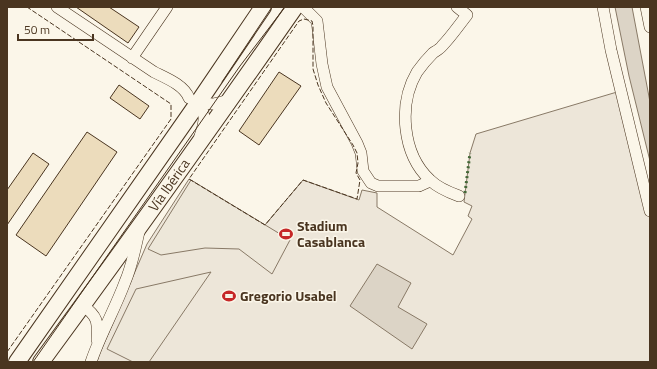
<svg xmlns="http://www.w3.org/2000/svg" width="657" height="369" font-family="'Titillium Web',sans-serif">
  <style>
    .green { fill: #ede6d9; stroke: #887966 }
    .parking { fill: #ede7d9; stroke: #887966 }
    .water { fill: #dcd4c6; stroke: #887966 }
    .building { fill: #ecdcbc; stroke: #4a3520 }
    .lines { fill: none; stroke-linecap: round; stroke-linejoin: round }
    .minor-casing { stroke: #4a3520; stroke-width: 12 }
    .highway-casing { stroke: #4a3520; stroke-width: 18 }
    .minor { stroke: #fbf6e9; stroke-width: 11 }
    .highway { stroke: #fbf6e9; stroke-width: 16 }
    .tram { stroke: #4a3520; stroke-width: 1 }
    .hedge { stroke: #436837; stroke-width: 3; stroke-dasharray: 2 3; stroke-linecap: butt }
    .fence { stroke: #4a3520; stroke-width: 1; stroke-dasharray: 5 2; stroke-linecap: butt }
    .labels { text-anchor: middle; stroke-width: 3; stroke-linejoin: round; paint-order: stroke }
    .street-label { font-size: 14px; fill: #4a3520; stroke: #fbf6e9 }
    .poi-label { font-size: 14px; font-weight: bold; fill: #4a3520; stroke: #fbf6e9; text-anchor: start }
  </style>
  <rect width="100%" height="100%" fill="#fbf6e9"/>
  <path class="green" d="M617,92L650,214V362H97L99,355L147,244L189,179L265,225L303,180L359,200L362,190L377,193V207L453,255L472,219L468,216L472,206L464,202L470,153L476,134Z"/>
  <path class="parking" d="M191,180L290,240L272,274L239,249L205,248L161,255L148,249Z
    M211,272L149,362H133L107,349L136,289Z"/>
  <path class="water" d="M615,7H632L650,102V161L629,76Z
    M377,264L411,283L398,307L427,324L412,349L350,306Z"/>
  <path class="building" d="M76,7H109L139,27L128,43Z
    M279,72L301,86L259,145L239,131Z
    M119,85L149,106L140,119L110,98Z
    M87,132L117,152L46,256L16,235Z
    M33,153L49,164L7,225V190Z"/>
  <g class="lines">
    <g class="minor-casing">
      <path id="minor" d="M57,7L154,72C166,78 184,85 189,98
        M303,7L317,21L322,64L327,87L357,143L361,153L363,171L371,183L378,186H419L430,181
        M457,7L467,15C459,25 451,37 442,46C440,49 436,51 433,53C427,59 422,65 417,72C398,104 402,154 430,180C438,188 448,192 459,196
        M603,7L611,50L650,211
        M646,7L650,27
        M132,58L167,7
        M193,101C208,110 205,122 200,136
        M198,103L213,104L230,100
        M82,305C98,316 98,322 97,340
        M91,362C100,335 115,309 125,282C132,266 135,249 139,232"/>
    </g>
    <g class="highway-casing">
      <path id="highway" d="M17,362L198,103L263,7
        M41,362C127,245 212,126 295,7"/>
    </g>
    <use href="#minor" class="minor"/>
    <use href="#highway" class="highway"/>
    <path class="tram" d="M222,82L272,7
      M33,362L240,66L285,7"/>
    <path class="hedge" d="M465,193L470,153"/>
    <path class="fence" d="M304,19L312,21L313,26V69L318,85L326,103L353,145L357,153L358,163L356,173L360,180L357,199L303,180L265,225L189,179L299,21Z
      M7,352L171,119V104L27,7"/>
  </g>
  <defs>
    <g id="stadium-bare" transform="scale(1.08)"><path d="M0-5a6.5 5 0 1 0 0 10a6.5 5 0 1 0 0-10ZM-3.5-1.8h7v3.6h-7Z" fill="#c62828" stroke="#fbf6e9" stroke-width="2.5" paint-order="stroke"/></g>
  </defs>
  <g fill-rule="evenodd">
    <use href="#stadium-bare" x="286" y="234"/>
    <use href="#stadium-bare" x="229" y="296"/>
  </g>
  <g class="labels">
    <g class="street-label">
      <text transform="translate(169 185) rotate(-55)" y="5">Vía Ibérica</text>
    </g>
    <g class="poi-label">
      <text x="297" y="231">Stadium<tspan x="297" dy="16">Casablanca</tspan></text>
      <text x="240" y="301">Gregorio Usabel</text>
    </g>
  </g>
  <rect width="657" height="369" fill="none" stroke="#4a3520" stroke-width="16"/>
  <path d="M18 34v6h75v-6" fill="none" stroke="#4a3520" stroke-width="2"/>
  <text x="24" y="34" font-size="12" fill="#4a3520" stroke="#fbf6e9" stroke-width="3" paint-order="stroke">50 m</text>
</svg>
